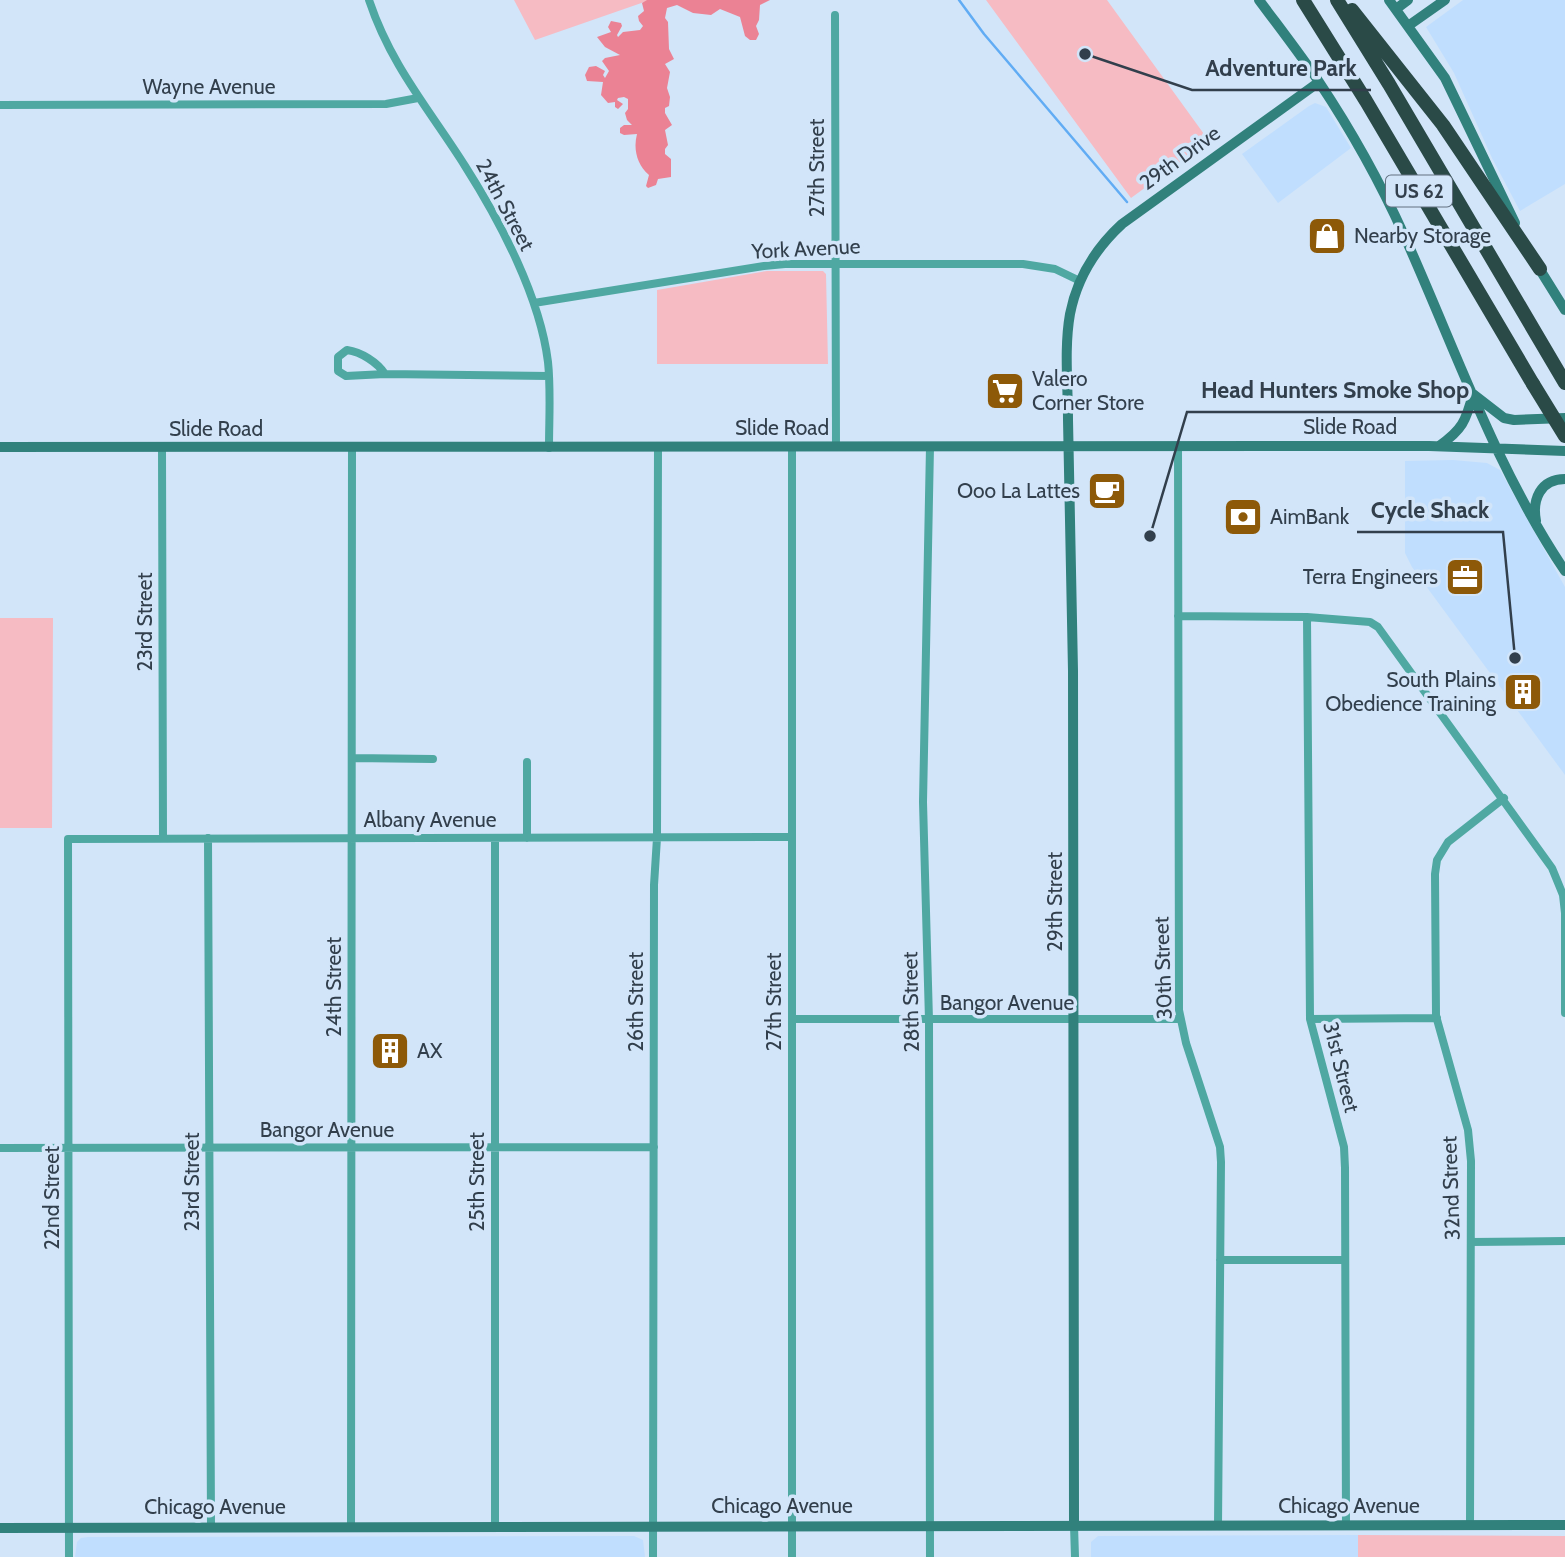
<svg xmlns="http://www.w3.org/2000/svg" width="1565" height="1557" font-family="Cabin,sans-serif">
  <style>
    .built { fill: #c0defe }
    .green { fill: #f6bbc3 }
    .forest { fill: #eb8294 }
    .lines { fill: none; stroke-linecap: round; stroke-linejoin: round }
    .stream { stroke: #61acf4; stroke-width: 2.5 }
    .street { stroke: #4fa8a2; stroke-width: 8 }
    .secondary { stroke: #31817c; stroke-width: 10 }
    .highway { stroke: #2a4a47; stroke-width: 14 }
    .highway-bridge { stroke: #2a4a47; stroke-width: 14 }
    .labels { text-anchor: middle; stroke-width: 7; stroke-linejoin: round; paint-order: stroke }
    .shield { fill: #d2e5f9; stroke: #627180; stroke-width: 2 }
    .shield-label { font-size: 19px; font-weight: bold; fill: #323f4c }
    .street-label { font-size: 21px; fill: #323f4c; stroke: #d2e5f9 }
    .poi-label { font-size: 21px; fill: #323f4c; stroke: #d2e5f9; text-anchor: start }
    .leader { fill: none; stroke: #323f4c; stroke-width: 2.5 }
    .callout-dot { fill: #323f4c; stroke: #d2e5f9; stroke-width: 2.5 }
    .callout-label { font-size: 23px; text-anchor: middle; font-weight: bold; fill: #323f4c; stroke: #d2e5f9; stroke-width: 7; stroke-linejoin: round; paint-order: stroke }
  </style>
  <rect width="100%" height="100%" fill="#d2e5f9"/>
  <path class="built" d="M1463,0H1565V184L1520,211L1492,158L1454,73L1426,27Z
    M1315,103L1326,107L1351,148L1278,203L1242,154L1309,106Z
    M1453,460L1487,463L1500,470L1565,587V775L1412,567L1405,553V461Z
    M1358,1535V1557H1091V1542L1098,1536Z
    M634,1536L643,1540L645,1557H75L77,1542L81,1538L88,1537Z"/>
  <path class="green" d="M514,0H650L535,40Z
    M986,0H1107L1209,141L1131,198Z
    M767,271H823L826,274L828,364H657V290Z
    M0,618H53L52,828H0Z
    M1358,1535L1565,1536V1557H1358Z"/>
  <path class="forest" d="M647,0H770L760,5L759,20L756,26L759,34L756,40H750L745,36L740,17L720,9L711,15L693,13L677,5L667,8L665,18L668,22L669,49L674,59L665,64L670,72L667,88L670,97L669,106L665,108V113L672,125L665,130L668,145L665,149V154L671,159V177L658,179L656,185L648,188L646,186L649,175C637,165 633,149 637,134L624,135L620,133V128L624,125H632L627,120L625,113L628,109V99L624,97L618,98L617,100L623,104L618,109L615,107V102L608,103L601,95L603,82L587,81L585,75L589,67L596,66L605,71L603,75L605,78L609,71L602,61L605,58L620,55L605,47L597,37L611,32L608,27L611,21L621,23L622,26L617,35L618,37L623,32L640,30L643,26L639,21L638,16L644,11L642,3Z"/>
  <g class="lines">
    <path class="stream" d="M959,0L984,34L1127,202"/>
    <path class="street" d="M369,0C391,66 429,109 465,166C500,221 540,297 548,362C551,390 549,419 549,448
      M835,15L836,447
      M0,105L386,104L418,98
      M534,303L764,266L785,264H1023L1055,269L1080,281
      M385,374C377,362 361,352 347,350L338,357V371L346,376L385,374L549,376
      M1178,446L1179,1010L1186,1043L1220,1147L1221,1162L1218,1526
      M162,448L163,838
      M1178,616L1307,617L1370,622L1378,627L1552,868L1563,895L1565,913V1013
      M1307,617L1310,1019L1344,1147L1345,1168L1346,1526
      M352,758L433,759
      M527,762V838
      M208,838L211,1526
      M792,1019H1179
      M1310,1019L1437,1018
      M0,1148L654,1147
      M1471,1242L1565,1241
      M1220,1260H1345
      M495,1525V838
      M1074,1525L1075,1557
      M1470,1525L1471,1161L1468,1130L1436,1016L1435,874L1437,860L1448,842L1504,798
      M351,1526L352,448
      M69,1557L68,839L792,837
      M653,1557L654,885L657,838L658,447
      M792,1557V447
      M930,1557L929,1020L923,802L930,447"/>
    <path class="secondary" d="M1259,0C1279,27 1300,54 1319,82C1351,130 1380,182 1404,235C1455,348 1495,467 1565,571
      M1389,0L1445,78L1515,223
      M1396,9L1408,0
      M1408,26L1445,0
      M1537,265L1565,310
      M1439,446C1462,430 1466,421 1473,394L1504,418L1514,420L1565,418
      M0,447L1429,446L1565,451
      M1536,521C1532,500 1540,479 1565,479
      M1074,1525C1076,1241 1074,956 1073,671C1072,587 1069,504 1068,420C1068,385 1064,348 1070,314C1077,278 1096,248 1122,224L1319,82
      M0,1528L1565,1525"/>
    <path class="highway" d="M1303,0L1366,101L1533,384
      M1337,0L1389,84L1565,383
      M1352,10L1443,125L1540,269"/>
    <path class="highway-bridge" d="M1533,384L1565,436"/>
  </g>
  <defs>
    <g id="shop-square" transform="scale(2.0125)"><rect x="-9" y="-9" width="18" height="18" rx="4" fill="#8d5908" stroke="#d2e5f9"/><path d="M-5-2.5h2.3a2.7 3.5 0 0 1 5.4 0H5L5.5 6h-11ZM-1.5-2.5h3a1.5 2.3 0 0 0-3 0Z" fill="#fff"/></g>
    <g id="supermarket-square" transform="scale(2.0125)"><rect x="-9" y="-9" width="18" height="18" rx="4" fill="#8d5908" stroke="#d2e5f9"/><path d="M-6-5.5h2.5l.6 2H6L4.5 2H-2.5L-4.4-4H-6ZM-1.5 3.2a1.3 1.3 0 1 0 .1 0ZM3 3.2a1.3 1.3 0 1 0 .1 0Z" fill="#fff"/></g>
    <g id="cafe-square" transform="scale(2.0125)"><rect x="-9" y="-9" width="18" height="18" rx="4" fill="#8d5908" stroke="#d2e5f9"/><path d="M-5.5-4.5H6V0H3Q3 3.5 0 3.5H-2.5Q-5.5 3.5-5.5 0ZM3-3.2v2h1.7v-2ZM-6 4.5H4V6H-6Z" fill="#fff"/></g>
    <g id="bank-square" transform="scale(2.0125)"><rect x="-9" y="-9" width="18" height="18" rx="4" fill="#8d5908" stroke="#d2e5f9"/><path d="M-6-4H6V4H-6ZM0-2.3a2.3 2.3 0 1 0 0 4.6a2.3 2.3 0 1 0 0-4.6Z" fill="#fff"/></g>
    <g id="office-square" transform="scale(2.0125)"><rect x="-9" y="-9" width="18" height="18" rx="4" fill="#8d5908" stroke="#d2e5f9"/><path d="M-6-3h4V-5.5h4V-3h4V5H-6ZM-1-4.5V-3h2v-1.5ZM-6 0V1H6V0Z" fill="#fff"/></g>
    <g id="building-square" transform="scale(2.0125)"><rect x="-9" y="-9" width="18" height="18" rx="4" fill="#8d5908" stroke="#d2e5f9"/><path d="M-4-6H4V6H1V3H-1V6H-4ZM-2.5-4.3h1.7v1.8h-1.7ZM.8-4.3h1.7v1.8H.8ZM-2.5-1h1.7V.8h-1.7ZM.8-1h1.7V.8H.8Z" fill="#fff"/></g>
  </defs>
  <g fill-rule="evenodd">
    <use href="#shop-square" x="1327" y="236"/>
    <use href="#supermarket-square" x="1005" y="391"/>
    <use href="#cafe-square" x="1107" y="491"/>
    <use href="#bank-square" x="1243" y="517"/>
    <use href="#office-square" x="1465" y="577"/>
    <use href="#building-square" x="1523" y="692"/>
    <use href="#building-square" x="390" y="1051"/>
  </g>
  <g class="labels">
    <rect class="shield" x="1386" y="175.5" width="66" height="31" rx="5"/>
    <g class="shield-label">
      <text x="1419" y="198">US 62</text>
    </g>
    <g class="street-label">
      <text x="209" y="94">Wayne Avenue</text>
      <text transform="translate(1180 158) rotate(-36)" y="7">29th Drive</text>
      <text transform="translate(817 168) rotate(-90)" y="7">27th Street</text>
      <text transform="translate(505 205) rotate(62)" y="7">24th Street</text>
      <text transform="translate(806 249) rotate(-3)" y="7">York Avenue</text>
      <text x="1350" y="434">Slide Road</text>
      <text x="782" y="435">Slide Road</text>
      <text x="216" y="436">Slide Road</text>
      <text transform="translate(145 622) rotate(-90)" y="7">23rd Street</text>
      <text x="430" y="827">Albany Avenue</text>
      <text transform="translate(1055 902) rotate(-90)" y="7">29th Street</text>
      <text transform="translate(1163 968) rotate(-92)" y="7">30th Street</text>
      <text transform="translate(334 987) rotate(-90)" y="7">24th Street</text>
      <text transform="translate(636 1002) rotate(-90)" y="7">26th Street</text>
      <text transform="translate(774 1002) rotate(-90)" y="7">27th Street</text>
      <text transform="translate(911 1002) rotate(-91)" y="7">28th Street</text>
      <text x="1007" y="1010">Bangor Avenue</text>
      <text transform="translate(1341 1067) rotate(76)" y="7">31st Street</text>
      <text x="327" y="1137">Bangor Avenue</text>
      <text transform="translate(192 1182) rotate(-90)" y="7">23rd Street</text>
      <text transform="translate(477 1182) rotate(-90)" y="7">25th Street</text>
      <text transform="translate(1451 1188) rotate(-92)" y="7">32nd Street</text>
      <text transform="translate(52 1198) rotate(-90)" y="7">22nd Street</text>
      <text x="782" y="1513">Chicago Avenue</text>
      <text x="1349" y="1513">Chicago Avenue</text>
      <text x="215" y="1514">Chicago Avenue</text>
    </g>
    <g class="poi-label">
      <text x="1354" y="243">Nearby Storage</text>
      <text x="1032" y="386">Valero<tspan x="1032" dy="24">Corner Store</tspan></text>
      <text x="1080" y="498" text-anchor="end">Ooo La Lattes</text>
      <text x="1270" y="524">AimBank</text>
      <text x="1438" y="584" text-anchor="end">Terra Engineers</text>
      <text x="1496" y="687" text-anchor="end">South Plains<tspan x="1496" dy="24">Obedience Training</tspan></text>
      <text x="417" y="1058">AX</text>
    </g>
  </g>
  <path class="leader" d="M1085 54L1192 90H1371M1150 536L1187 412H1483M1515 658L1503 532H1357"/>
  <g class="callout-dot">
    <circle cx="1085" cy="54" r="7"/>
    <circle cx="1150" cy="536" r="7"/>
    <circle cx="1515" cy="658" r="7"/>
  </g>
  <g class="callout-label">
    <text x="1281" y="76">Adventure Park</text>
    <text x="1335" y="398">Head Hunters Smoke Shop</text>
    <text x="1430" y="518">Cycle Shack</text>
  </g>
</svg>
